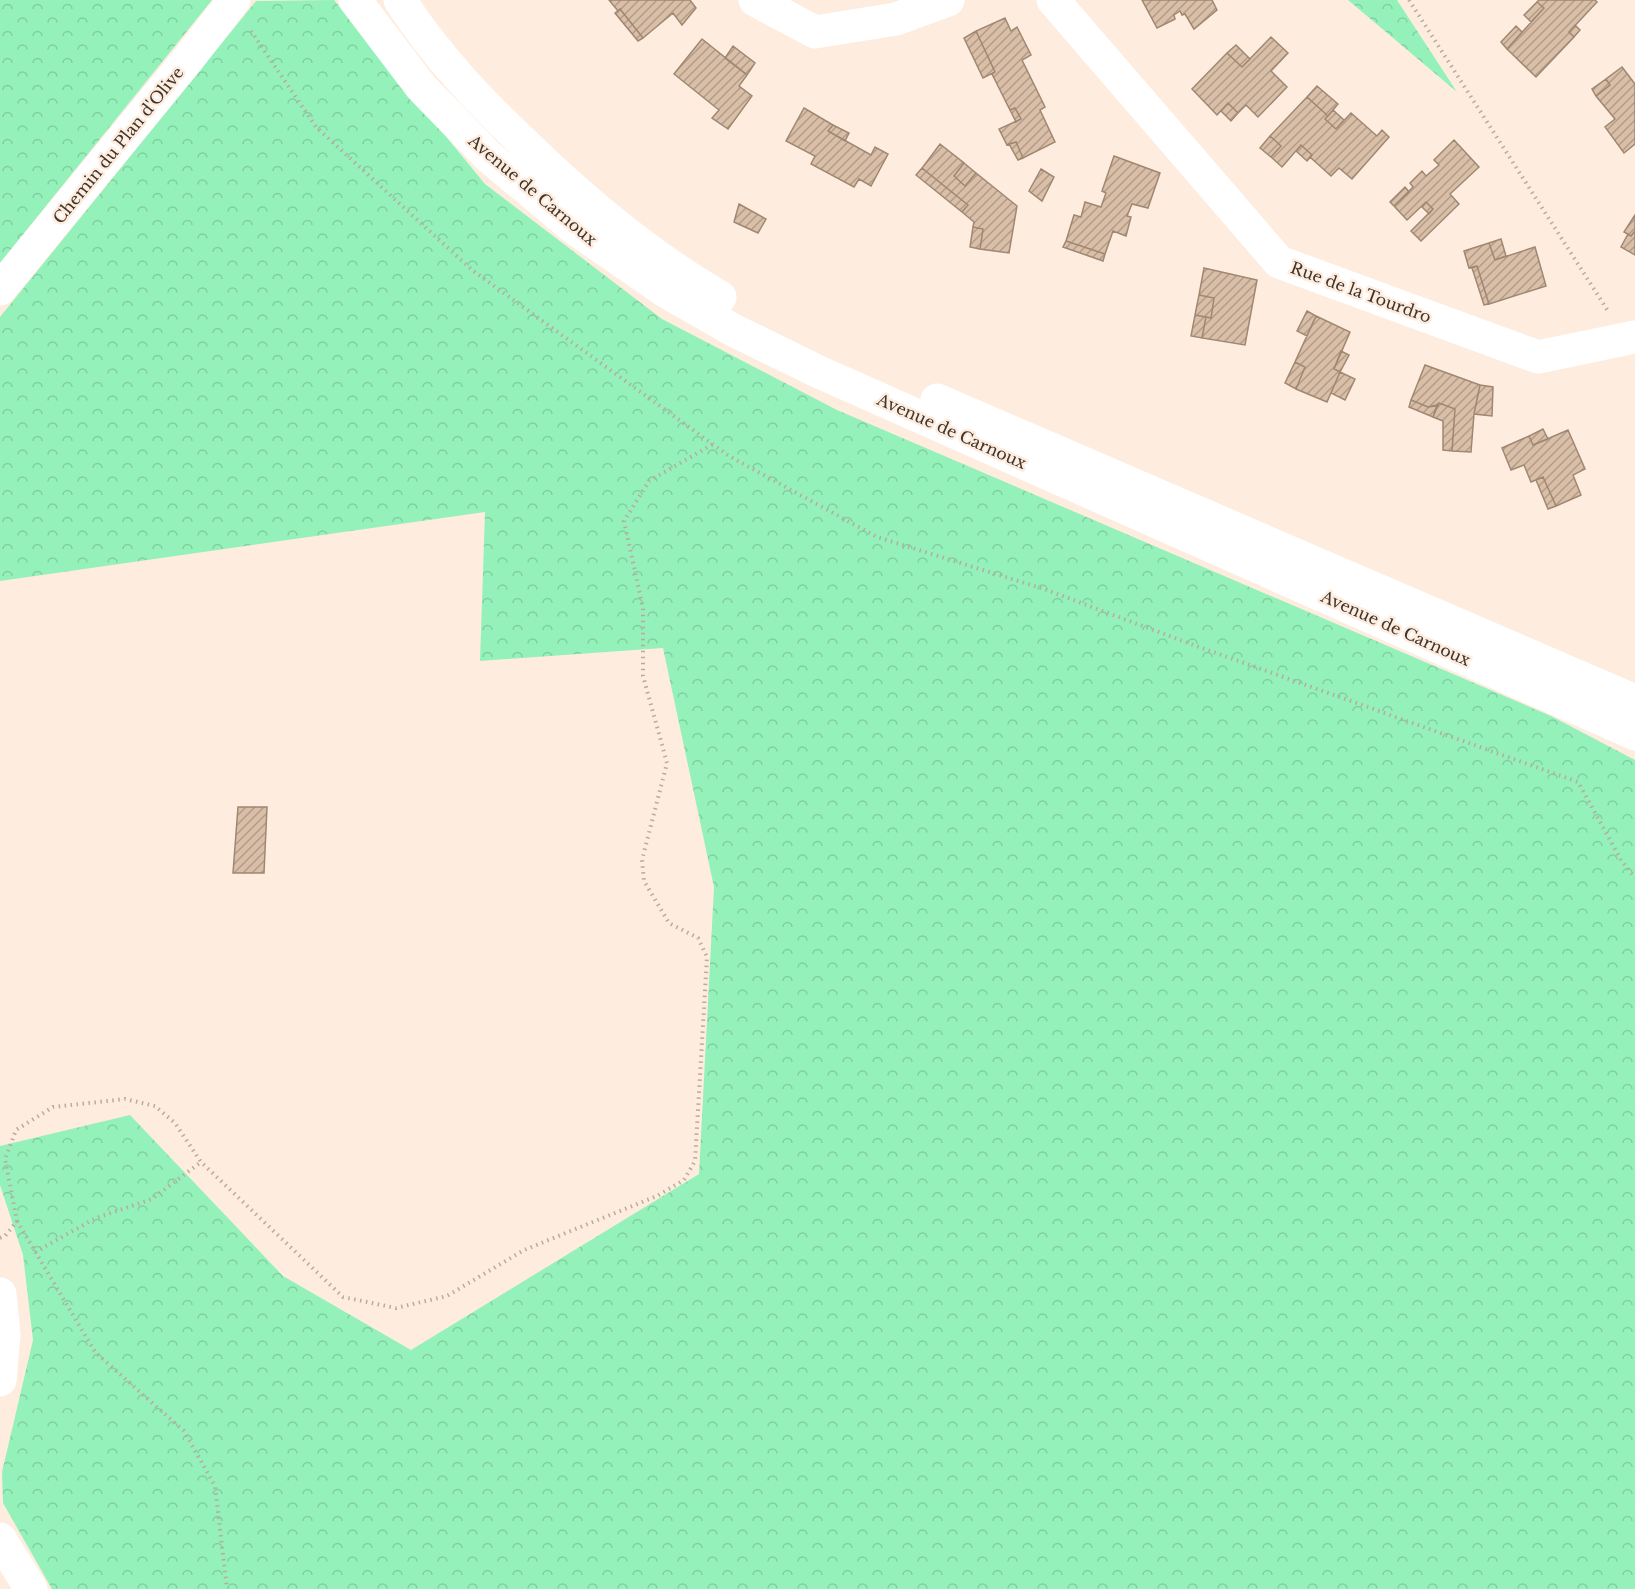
<svg xmlns="http://www.w3.org/2000/svg" width="1635" height="1589" font-family="'Libre Baskerville',serif">
  <style>
    .forest { fill: url(#forest-crowns) }
    .building { fill: url(#building-hatch); stroke: #9f8771; stroke-width: 1.5 }
    .lines { fill: none; stroke-linecap: round; stroke-linejoin: round }
    .path { stroke: #b9ab9e; stroke-width: 4; stroke-dasharray: 1.5 4.5; stroke-linecap: butt }
    .minor { stroke: #fff; stroke-width: 33 }
    .tertiary { stroke: #fff; stroke-width: 33 }
    .secondary { stroke: #fff; stroke-width: 33 }
    .labels { text-anchor: middle; stroke-width: 5; stroke-linejoin: round; paint-order: stroke }
    .street-label { font-size: 16px; fill: #3f352c; stroke: #feeddf }
  </style>
  <defs>
    <pattern id="forest-crowns" width="20" height="18" patternUnits="userSpaceOnUse" patternTransform="scale(1.5)"><rect width="20" height="18" fill="#94f1b9"/><path d="M2 6a3 3 0 1 1 6 0M12 15a3 3 0 1 1 6 0" fill="none" stroke="#81cf9f"/></pattern>
    <pattern id="building-hatch" width="6" height="6" patternUnits="userSpaceOnUse" patternTransform="scale(1.5)"><rect width="6" height="6" fill="#dabfa8"/><path d="M-1 1l2-2M0 6l6-6M5 7l2-2" fill="none" stroke="#b29c89"/></pattern>
  </defs>
  <rect width="100%" height="100%" fill="#feeddf"/>
  <path class="forest" d="M0,0H212L0,263Z
    M334,0L485,184L662,319L837,410L1551,716L1635,760V1589H52L3,1503L2,1472L33,1340L23,1255L0,1185V1146L130,1115L283,1276L411,1350L699,1174L714,887L663,648L480,661L485,512L0,581V317L256,1Z
    M1348,0H1397L1457,92Z"/>
  <path class="building" d="M609,0H690L696,8L682,25L673,13L643,38L620,9L618,11Z
    M1142,0H1212L1217,10L1194,29L1185,14L1182,15L1180,11L1174,15L1175,19L1157,28Z
    M1539,0H1595L1597,2L1569,32L1574,37L1536,77L1507,49L1544,8L1537,2Z
    M1537,2L1544,8L1531,22L1524,15Z
    M620,9L643,38L638,41L615,13Z
    M1005,18L1011,31L1017,27L1031,55L1022,60L1045,107L1040,110L1055,142L1023,158L1016,142L1007,145L999,129L1021,119L1015,108L1010,110L992,74L995,72L976,31Z
    M1575,25L1580,30L1574,37L1569,32Z
    M1516,26L1522,32L1507,49L1501,42Z
    M976,31L995,72L983,78L964,38Z
    M1271,37L1288,53L1271,71L1287,87L1258,117L1246,105L1238,113L1228,103L1217,115L1192,89L1227,53L1242,67Z
    M702,39L747,75L739,86L752,96L728,129L712,118L719,110L674,74Z
    M1236,45L1250,59L1242,67L1227,53Z
    M733,46L755,63L747,75L725,58Z
    M1622,67L1635,84V144L1624,153L1605,127L1615,119L1596,96L1610,85L1606,79Z
    M1606,79L1610,85L1596,96L1592,89Z
    M1317,86L1338,104L1328,116L1307,97Z
    M1307,97L1328,116L1325,119L1336,129L1351,113L1377,136L1382,130L1389,137L1352,179L1339,168L1331,176L1310,157L1312,155L1301,145L1282,167L1271,157L1281,146L1270,136Z
    M1228,103L1238,113L1231,121L1221,111Z
    M804,108L833,125L828,131L871,155L875,147L888,154L871,186L859,179L854,187L811,164L815,156L786,141Z
    M1015,108L1021,119L1016,122L1010,110Z
    M1333,110L1344,120L1336,129L1325,119Z
    M833,125L849,133L845,141L828,131Z
    M1270,136L1281,146L1271,157L1260,148Z
    M1454,140L1479,167L1450,194L1459,204L1421,241L1411,231L1433,209L1426,202L1407,220L1394,206L1413,187L1410,183L1422,171L1426,176L1439,165L1434,160Z
    M1016,142L1023,158L1018,160L1009,144Z
    M940,144L964,163L954,176L965,186L976,173L1017,206L1009,253L980,249L983,229L973,227L974,222L962,212L968,205L922,168Z
    M1301,145L1312,155L1307,161L1296,151Z
    M1114,156L1160,173L1148,208L1132,204L1127,216L1131,217L1126,236L1113,231L1105,254L1066,241L1074,215L1081,217L1085,202L1101,207L1106,193L1102,191Z
    M964,163L976,173L965,186L954,176Z
    M922,168L968,205L962,212L916,175Z
    M1041,169L1054,177L1042,201L1029,191Z
    M1405,187L1409,192L1394,206L1390,202Z
    M1426,202L1433,209L1429,214L1422,207Z
    M739,204L766,219L758,233L734,222Z
    M1635,215V231L1631,236L1624,232Z
    M973,227L983,229L980,249L970,247Z
    M1635,231V255L1621,247L1628,234L1631,236Z
    M1501,239L1506,256L1495,260L1489,243Z
    M1066,241L1105,254L1103,261L1063,247Z
    M1489,243L1495,260L1535,247L1546,286L1489,304L1477,266L1469,268L1464,251Z
    M1477,266L1489,304L1484,305L1472,268Z
    M1204,268L1257,280L1245,345L1202,338L1206,317L1211,318L1214,298L1199,295Z
    M1199,295L1214,298L1211,318L1195,315Z
    M1307,311L1316,316L1307,336L1297,331Z
    M1195,315L1206,317L1202,338L1191,336Z
    M1316,316L1350,332L1334,369L1340,372L1327,402L1296,389L1305,367L1295,362Z
    M1341,351L1349,355L1340,372L1334,369Z
    M1295,362L1305,367L1296,389L1285,383Z
    M1425,365L1480,385L1474,414L1471,452L1452,451L1455,409L1439,403L1435,406L1428,407L1411,400Z
    M1340,372L1355,379L1345,400L1331,393Z
    M1480,385L1493,387L1492,416L1474,414Z
    M1411,400L1428,407L1437,405L1433,417L1409,407Z
    M1439,403L1455,409L1452,451L1443,450V421L1433,417Z
    M1543,429L1548,439L1533,445L1529,436Z
    M1568,430L1585,469L1573,475L1581,495L1556,506L1543,477L1531,482L1524,465L1511,470L1502,448L1529,436L1533,445Z
    M1543,477L1556,506L1548,509L1536,480Z
    M238,807H267L264,873H233Z"/>
  <g class="lines">
    <path class="path" d="M1409,0L1608,311
      M251,31L316,127L472,270L729,456L877,537L1044,589L1188,643L1578,782L1621,860L1635,878
      M17,1221L95,1352L184,1431L215,1486L227,1589
      M0,1238L5,1236L17,1221L5,1159L16,1130L53,1107L125,1099L155,1106L175,1123L201,1162L343,1297L396,1308L447,1296L524,1250L657,1196L684,1180L695,1161L707,957L698,938L669,923L644,881L642,860L667,763L643,676V608L624,521L649,481L713,444
      M35,1252L96,1218L152,1199L201,1162"/>
    <path class="minor" d="M755,0L815,32L896,19L948,0
      M1053,0L1279,262L1538,357L1635,337"/>
    <path class="tertiary" d="M0,289L189,58L234,0
      M0,1294L4,1335L0,1380
      M0,1539L31,1589"/>
    <path class="secondary" d="M355,0L421,87L488,156L574,228L665,291L733,330L819,372L1635,734
      M400,0C436,56 481,103 529,148C588,205 649,256 720,297
      M937,400L1635,701"/>
  </g>
  <g class="labels">
    <g class="street-label">
      <text transform="translate(118 145) rotate(-51)" y="6">Chemin du Plan d'Olive</text>
      <text transform="translate(533 190) rotate(40)" y="6">Avenue de Carnoux</text>
      <text transform="translate(1361 292) rotate(20)" y="6">Rue de la Tourdro</text>
      <text transform="translate(952 431) rotate(24)" y="6">Avenue de Carnoux</text>
      <text transform="translate(1396 628) rotate(24)" y="6">Avenue de Carnoux</text>
    </g>
  </g>
</svg>
